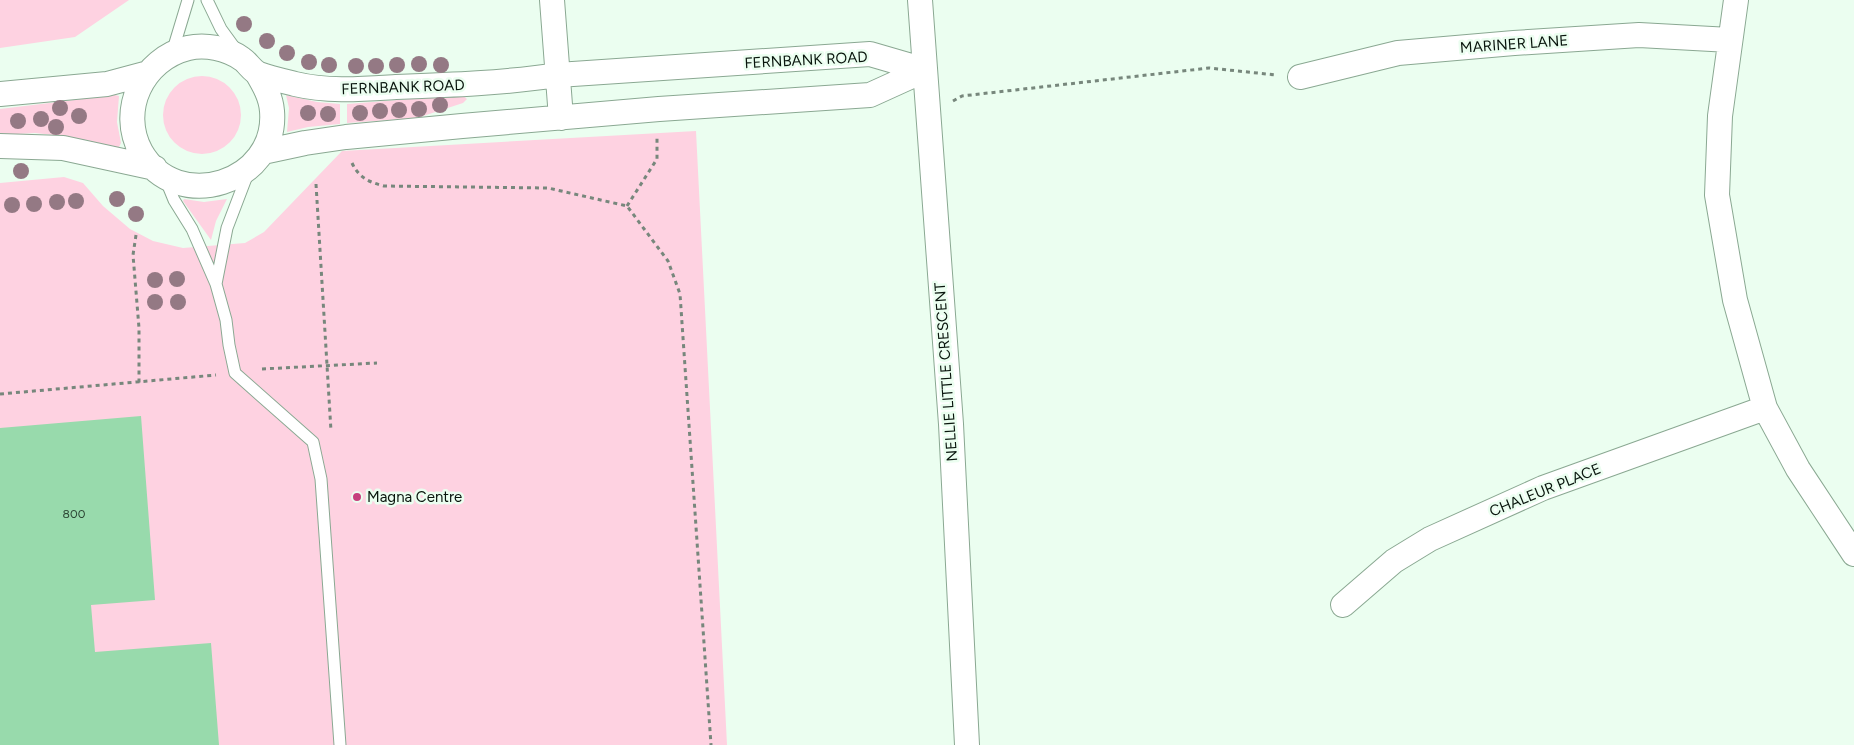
<svg xmlns="http://www.w3.org/2000/svg" width="1854" height="745" font-family="Figtree,sans-serif">
  <style>
    .green { fill: #fed2e1 }
    .building { fill: #98daac }
    .lines { fill: none; stroke-linecap: round; stroke-linejoin: round }
    .lane-casing { stroke: #8aa892; stroke-width: 13 }
    .street-casing { stroke: #8aa892; stroke-width: 26 }
    .path { stroke: #77877c; stroke-width: 3; stroke-dasharray: 4 4; stroke-linecap: butt }
    .lane { stroke: #fff; stroke-width: 11 }
    .street { stroke: #fff; stroke-width: 24 }
    .tree { fill: #947984 }
    .poi-dot { fill: #c63f7d; stroke: #ebfef0; stroke-width: 2 }
    .labels { text-anchor: middle; stroke-width: 5; stroke-linejoin: round; paint-order: stroke }
    .number-label { font-size: 12px; fill: #2c4634 }
    .street-label { font-size: 15px; fill: #08140c; stroke: #ebfef0 }
    .poi-label { font-size: 15px; fill: #08140c; stroke: #ebfef0; text-anchor: start }
  </style>
  <rect width="100%" height="100%" fill="#ebfef0"/>
  <path class="green" d="M0,0H129L75,37L0,48Z
    M163 115a39 39 0 1 1 78 0a39 39 0 1 1-78 0Z
    M115,95L119,96L117,122L121,143L118,149L63,136L35,133L0,135V109Z
    M286,95L317,102L340,104V124L308,127L287,132L289,108Z
    M462,95L467,99L463,103L417,118L347,123V104Z
    M696,131L727,745H0V183L64,177L83,183L103,206L130,229L153,241L183,248L245,243L264,232L342,151Z
    M184,199L204,202L227,199L216,221L211,240L183,201Z"/>
  <path class="building" d="M141,416L155,600L91,605L95,652L211,643L219,745H0V428Z"/>
  <g class="lines">
    <g class="lane-casing">
      <path id="lane" d="M207,0L221,29L237,51
        M172,53L188,0
        M165,178L174,200L192,229L216,284L226,320L229,345L235,373L313,442L321,479L340,745
        M216,284L227,228L248,173"/>
    </g>
    <g class="street-casing">
      <path id="street" d="M552,0L561,118
        M920,0L951,424L967,745
        M1736,0L1720,116L1717,195L1735,300L1765,408L1798,469L1854,554
        M257,73C264,85 271,97 272,111C278,183 177,215 141,152C118,110 143,59 188,48C205,44 227,48 242,59C248,63 252,71 259,74C270,78 283,81 295,84C328,92 363,89 396,87C451,85 504,83 558,75L870,54L925,70
        M1300,77L1398,53L1514,43L1639,35L1730,40
        M0,94L107,84L148,73
        M0,146L63,148L155,168
        M263,152L305,143L346,137L462,126L659,109L870,95L925,70
        M1343,605L1394,561L1430,539L1543,488L1765,408"/>
    </g>
    <path class="path" d="M953,101L962,96L1209,68L1276,75
      M352,163C359,178 369,182 384,186L548,188L627,206L668,261L680,294L711,745
      M316,184L331,431
      M627,206L657,159V136
      M136,235L133,255L139,328V383
      M262,369L377,363
      M0,394L216,375"/>
    <use href="#lane" class="lane"/>
    <use href="#street" class="street"/>
  </g>
  <g class="tree">
    <circle cx="244" cy="24" r="8"/>
    <circle cx="267" cy="41" r="8"/>
    <circle cx="287" cy="53" r="8"/>
    <circle cx="309" cy="62" r="8"/>
    <circle cx="419" cy="64" r="8"/>
    <circle cx="329" cy="65" r="8"/>
    <circle cx="397" cy="65" r="8"/>
    <circle cx="441" cy="65" r="8"/>
    <circle cx="356" cy="66" r="8"/>
    <circle cx="376" cy="66" r="8"/>
    <circle cx="440" cy="105" r="8"/>
    <circle cx="60" cy="108" r="8"/>
    <circle cx="419" cy="109" r="8"/>
    <circle cx="399" cy="110" r="8"/>
    <circle cx="380" cy="111" r="8"/>
    <circle cx="308" cy="113" r="8"/>
    <circle cx="360" cy="113" r="8"/>
    <circle cx="328" cy="114" r="8"/>
    <circle cx="79" cy="116" r="8"/>
    <circle cx="41" cy="119" r="8"/>
    <circle cx="18" cy="121" r="8"/>
    <circle cx="56" cy="127" r="8"/>
    <circle cx="21" cy="171" r="8"/>
    <circle cx="117" cy="199" r="8"/>
    <circle cx="76" cy="201" r="8"/>
    <circle cx="57" cy="202" r="8"/>
    <circle cx="34" cy="204" r="8"/>
    <circle cx="12" cy="205" r="8"/>
    <circle cx="136" cy="214" r="8"/>
    <circle cx="177" cy="279" r="8"/>
    <circle cx="155" cy="280" r="8"/>
    <circle cx="155" cy="302" r="8"/>
    <circle cx="178" cy="302" r="8"/>
  </g>
  <circle class="poi-dot" cx="357" cy="497" r="5"/>
  <g class="labels">
    <g class="number-label">
      <text x="74" y="518">800</text>
    </g>
    <g class="street-label">
      <text transform="translate(1514 44) rotate(-4)" y="5">MARINER LANE</text>
      <text transform="translate(806 60) rotate(-3)" y="5">FERNBANK ROAD</text>
      <text transform="translate(403 87) rotate(-2)" y="5">FERNBANK ROAD</text>
      <text transform="translate(946 372) rotate(-94)" y="5">NELLIE LITTLE CRESCENT</text>
      <text transform="translate(1545 490) rotate(-22)" y="5">CHALEUR PLACE</text>
    </g>
    <g class="poi-label">
      <text x="367" y="502">Magna Centre</text>
    </g>
  </g>
</svg>
